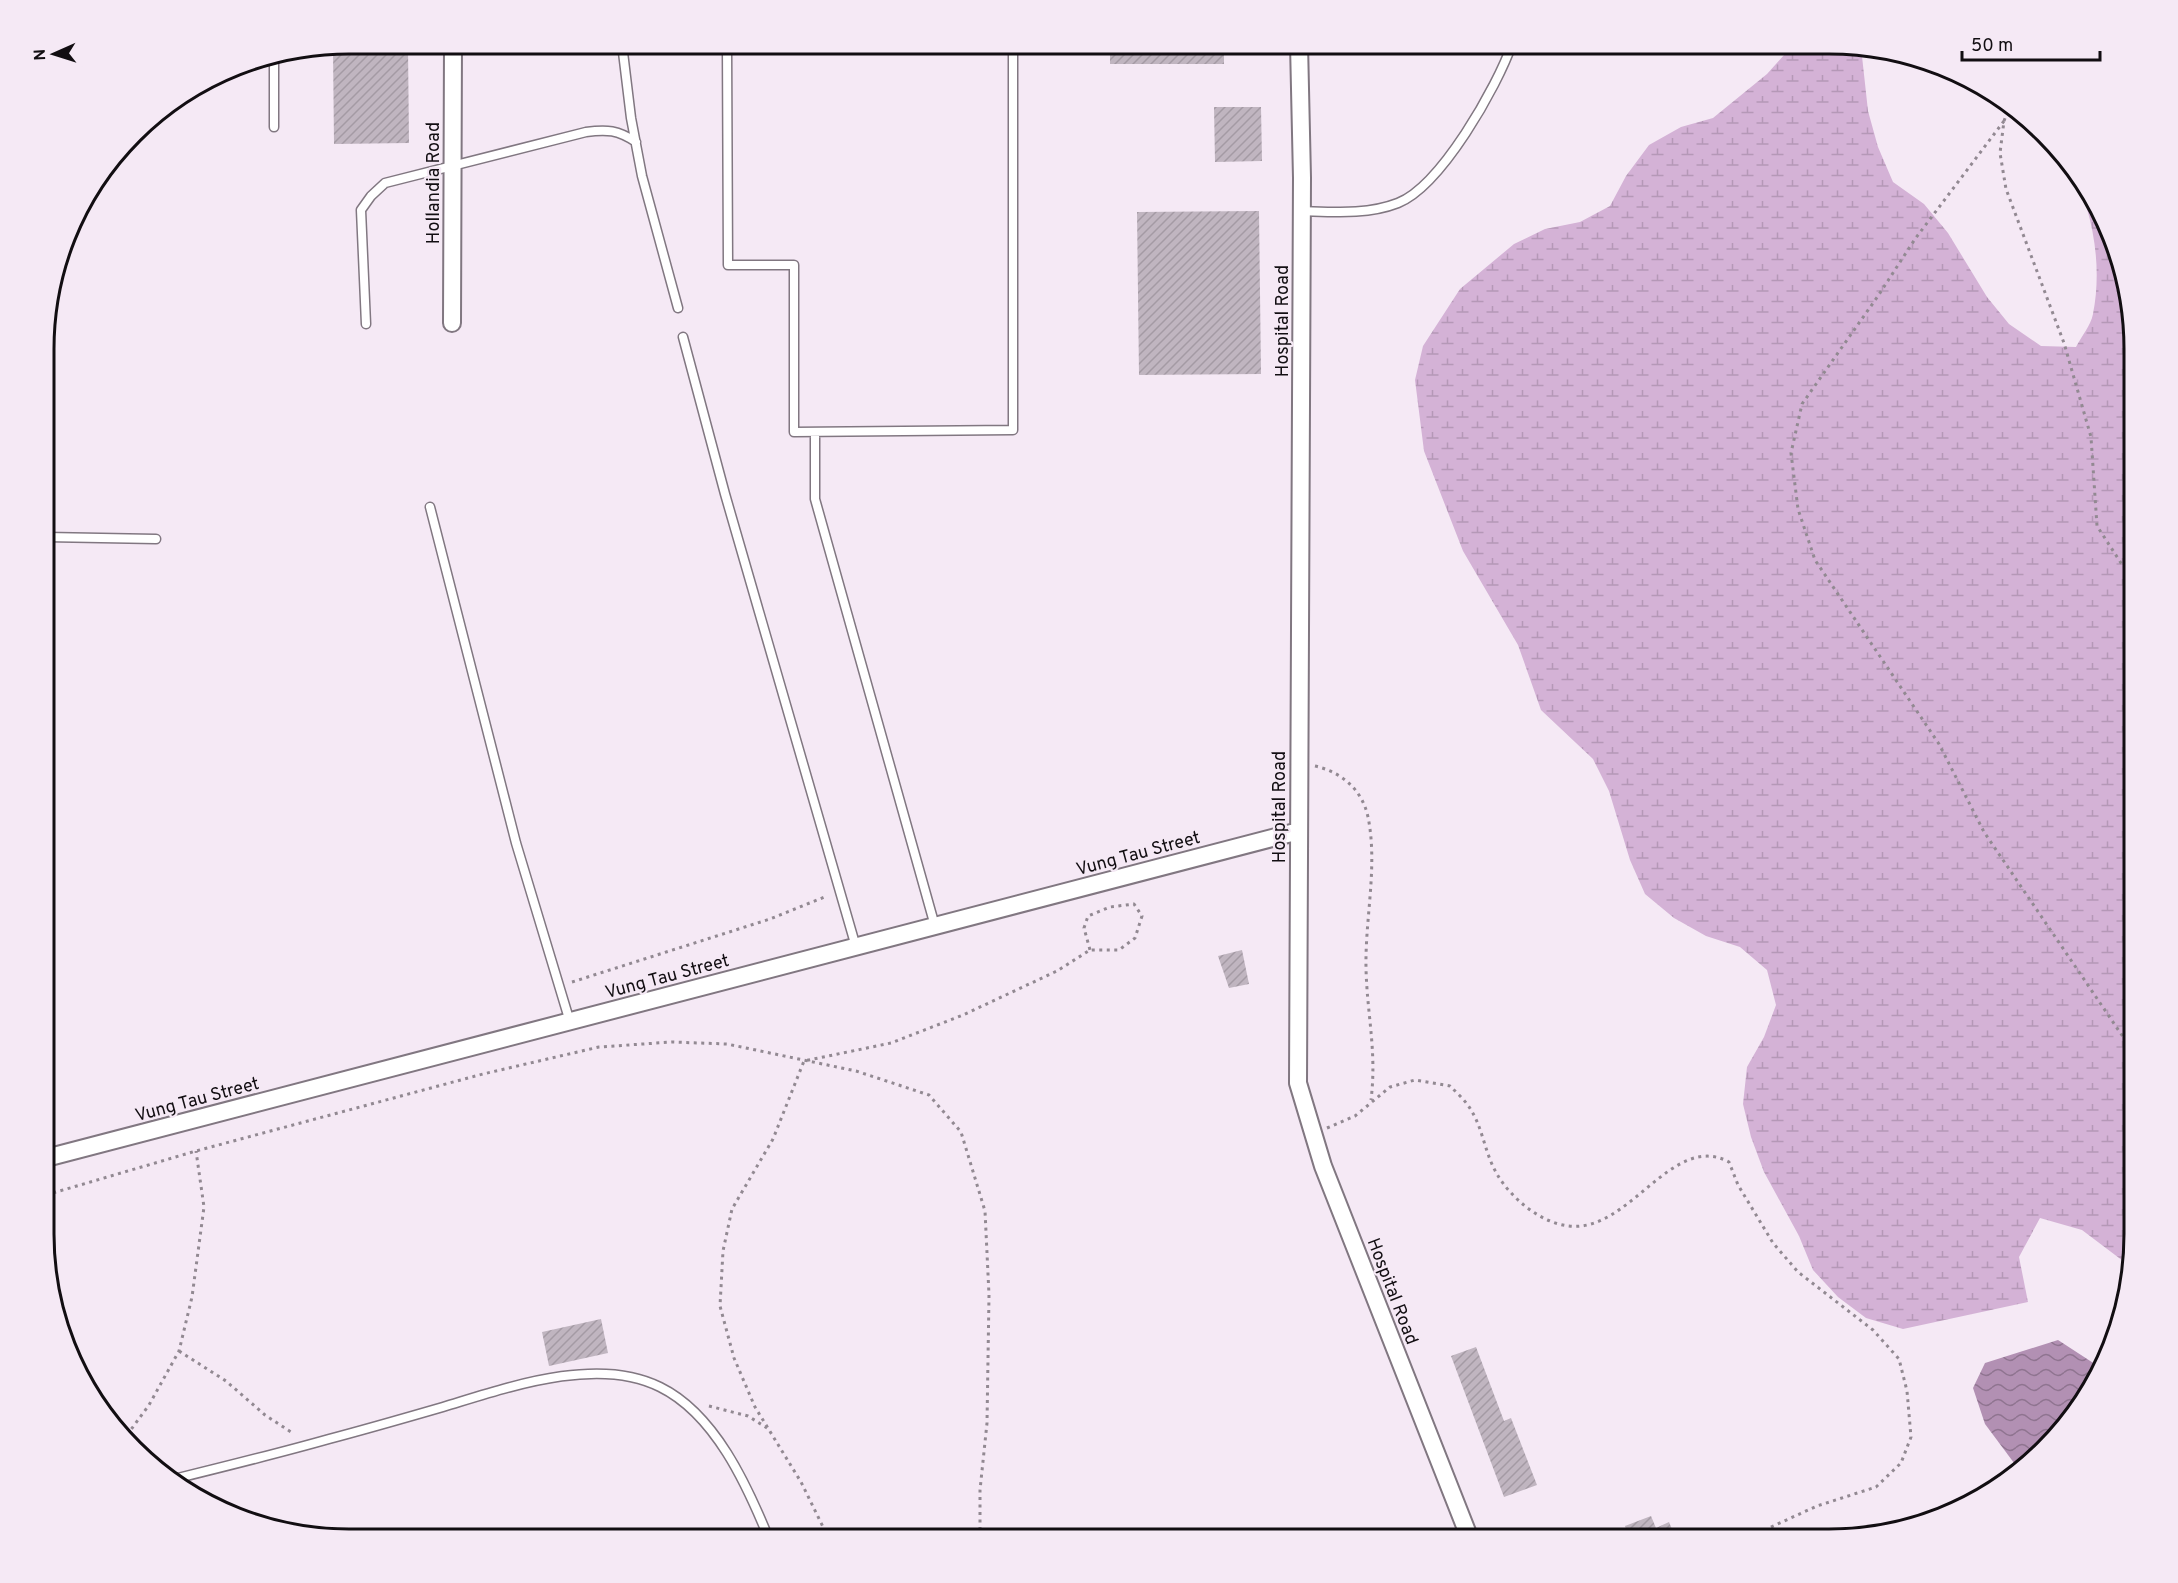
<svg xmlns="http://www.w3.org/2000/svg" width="2178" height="1583" font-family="Overpass,sans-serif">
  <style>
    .wetland { fill: url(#wetland-marsh) }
    .water { fill: url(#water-waves) }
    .building { fill: url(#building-hatch) }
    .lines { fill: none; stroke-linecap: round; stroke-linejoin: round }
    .service-casing { stroke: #817781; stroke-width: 11 }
    .minor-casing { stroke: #817781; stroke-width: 20 }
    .path { stroke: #928992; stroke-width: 3; stroke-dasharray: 3 4.5; stroke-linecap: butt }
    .service { stroke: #fff; stroke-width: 8 }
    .minor { stroke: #fff; stroke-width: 16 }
    .labels { text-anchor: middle; stroke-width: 4.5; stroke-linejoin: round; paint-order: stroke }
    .street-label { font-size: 18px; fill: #120e12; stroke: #f5e9f5 }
    .rim { fill: none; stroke: #120e12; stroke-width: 3 }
  </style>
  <defs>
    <pattern id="wetland-marsh" width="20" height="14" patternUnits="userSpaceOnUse" patternTransform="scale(1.5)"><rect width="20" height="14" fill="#d4b2d6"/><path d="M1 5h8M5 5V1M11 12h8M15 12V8" fill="none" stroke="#b598b7"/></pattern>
    <pattern id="water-waves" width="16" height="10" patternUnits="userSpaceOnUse" patternTransform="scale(1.5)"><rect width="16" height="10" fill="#b290b3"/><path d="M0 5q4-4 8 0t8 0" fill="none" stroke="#8f7490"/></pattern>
    <pattern id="building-hatch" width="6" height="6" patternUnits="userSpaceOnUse" patternTransform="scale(1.5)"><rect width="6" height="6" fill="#c0b5c0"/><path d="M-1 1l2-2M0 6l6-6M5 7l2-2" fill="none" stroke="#a49aa4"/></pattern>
  </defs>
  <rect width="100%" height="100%" fill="#f5e9f5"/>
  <path class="wetland" d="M1794,44H1849L1861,47L1868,111L1878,147L1893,182L1924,204L1948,233L1987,297L2009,324L2041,346L2076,347C2081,337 2091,325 2093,314C2103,263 2092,208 2069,163L2103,214L2134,329V1254L2131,1267L2082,1230L2040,1218L2019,1257L2028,1302L1903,1329L1866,1318L1838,1297L1813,1270L1799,1236L1764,1172L1751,1137L1743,1104L1747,1067L1764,1037L1776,1005L1767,970L1740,947L1706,936L1674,918L1645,894L1630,860L1609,791L1593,759L1541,710L1518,645L1463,551L1424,451L1415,380L1423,346L1460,289L1514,244L1545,229L1580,222L1610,206L1626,176L1649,145L1681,127L1713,118L1767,74Z"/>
  <path class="water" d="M2058,1340L2101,1368L2071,1420L2020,1471L1985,1424L1973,1388L1985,1363Z"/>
  <path class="building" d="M1110,44H1224V64H1110Z
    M408,48L409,143L334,144L333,49Z
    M1214,107H1261L1262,161L1215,162Z
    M1259,211L1261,374L1139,375L1137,212Z
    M1242,950L1249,984L1229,988L1218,956Z
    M601,1319L608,1353L549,1366L542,1332Z
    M1476,1347L1504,1421L1511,1418L1537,1485L1504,1497L1451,1356Z
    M1651,1516L1656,1528L1669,1522L1676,1539H1629L1625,1526Z"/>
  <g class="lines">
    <g class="service-casing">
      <path id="service" d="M622,44L631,118L642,176L678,308
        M727,44L728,265H794V432L1013,430V44
        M274,127V58
        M1302,211C1334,212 1367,215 1398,203C1441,186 1497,87 1512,44
        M366,324L361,210L371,196L385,183L586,132C607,129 618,130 636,142
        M683,337L725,494L856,947
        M815,432V499L935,926
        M430,507L516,843L570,1022
        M46,537L156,539
        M170,1480C223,1467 276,1454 329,1439C367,1429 405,1418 443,1407C506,1388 597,1355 660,1387C715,1414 747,1485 769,1539"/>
    </g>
    <g class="minor-casing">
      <path id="minor" d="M1299,44L1302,178L1298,1083L1323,1166L1470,1539
        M452,323L453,44
        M46,1158L1299,831"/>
    </g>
    <path class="path" d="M2010,104L2004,121L2000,153L2006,189L2064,343L2091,437L2097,526L2121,563L2134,575
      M2004,121L1915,239L1878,296L1802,404L1791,453L1798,509L1815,560L1939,744L1984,832L2134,1053
      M1315,766C1341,772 1362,789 1368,817C1378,866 1365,918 1366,968C1367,1015 1377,1051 1371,1100
      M572,982L770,919L827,896
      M1327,1128L1355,1116L1390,1087L1415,1080L1450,1086C1457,1093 1466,1101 1471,1110C1483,1129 1485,1154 1497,1174C1510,1197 1540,1223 1569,1226C1630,1233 1672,1131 1729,1162L1738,1185L1773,1243L1798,1272L1873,1330L1899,1359L1907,1391L1911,1437L1901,1463L1876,1487L1817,1506L1771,1527L1752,1539
      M46,1195L196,1151L483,1074L599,1047L672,1042L727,1044L856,1071L929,1095L961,1132L985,1211L989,1295L987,1423L980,1490V1539
      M179,1351L226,1381L265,1415L294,1434
      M709,1406L748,1416L767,1428
      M127,1435L149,1405L179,1351L192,1297L204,1207L196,1151
      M829,1539L801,1482L755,1407L734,1358L720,1306L723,1251L732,1209L773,1139L804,1061L891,1043L963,1015L1057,971L1090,950H1119L1135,938L1142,916L1134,904L1110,907L1088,916L1084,928L1090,950"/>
    <use href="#service" class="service"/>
    <use href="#minor" class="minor"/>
  </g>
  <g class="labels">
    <g class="street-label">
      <text transform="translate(433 183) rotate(-90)" y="6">Hollandia Road</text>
      <text transform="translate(1282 321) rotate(-90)" y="6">Hospital Road</text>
      <text transform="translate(1279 807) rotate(-90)" y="6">Hospital Road</text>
      <text transform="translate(1138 853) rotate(-15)" y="6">Vung Tau Street</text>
      <text transform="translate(667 976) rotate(-15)" y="6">Vung Tau Street</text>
      <text transform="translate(197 1099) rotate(-15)" y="6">Vung Tau Street</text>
      <text transform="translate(1393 1291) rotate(69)" y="6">Hospital Road</text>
    </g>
  </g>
  <path d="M0 0H2178V1583H0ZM349 54H1829A295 295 0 0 1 2124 349V1234A295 295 0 0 1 1829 1529H349A295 295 0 0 1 54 1234V349A295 295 0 0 1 349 54Z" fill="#f5e9f5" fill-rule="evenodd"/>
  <path class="rim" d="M349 54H1829A295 295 0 0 1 2124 349V1234A295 295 0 0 1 1829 1529H349A295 295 0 0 1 54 1234V349A295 295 0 0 1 349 54Z"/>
  <g transform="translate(54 54) rotate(267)" stroke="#f5e9f5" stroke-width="4.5" paint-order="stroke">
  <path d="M0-4.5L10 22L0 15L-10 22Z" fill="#120e12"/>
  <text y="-9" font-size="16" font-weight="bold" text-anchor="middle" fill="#120e12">N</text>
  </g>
  <path d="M1962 51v9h138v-9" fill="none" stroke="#120e12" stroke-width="3"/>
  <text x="1971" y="51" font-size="18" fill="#120e12" stroke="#f5e9f5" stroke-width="4.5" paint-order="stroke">50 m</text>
</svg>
